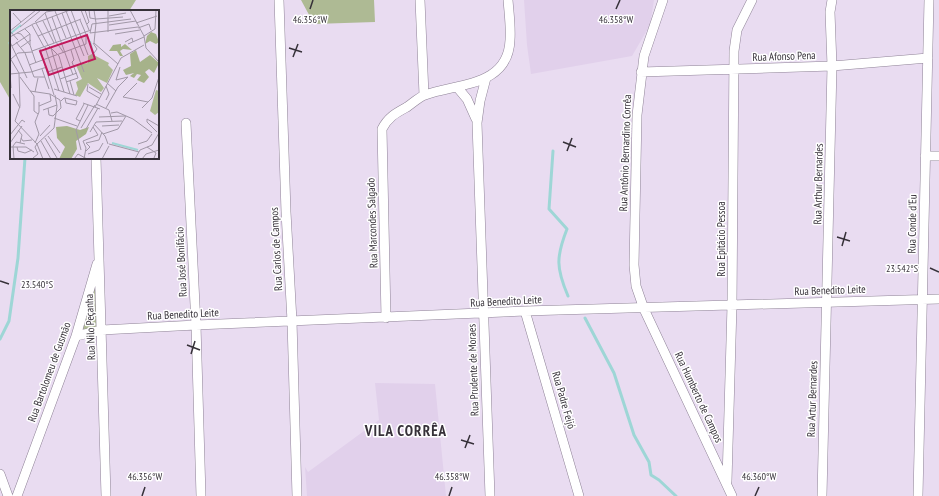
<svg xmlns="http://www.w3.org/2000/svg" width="939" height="496" font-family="'PT Sans Narrow',sans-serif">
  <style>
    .built { fill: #e1d0eb }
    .green { fill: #aeba94 }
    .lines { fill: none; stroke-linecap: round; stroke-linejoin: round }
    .stream { stroke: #9ed6d6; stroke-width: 3 }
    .street-casing { stroke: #8f8397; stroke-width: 10 }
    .street { stroke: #fff; stroke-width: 9 }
    .ticks { fill: none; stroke: #363139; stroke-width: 1.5 }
    .labels { text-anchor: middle; stroke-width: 3; stroke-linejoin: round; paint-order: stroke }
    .street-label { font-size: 11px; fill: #363139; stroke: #fff }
    .district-label { font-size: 15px; font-weight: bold; letter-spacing: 1px; fill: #363139; stroke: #fff }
    .inset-river { fill: none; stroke: #9ed6d6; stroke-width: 2 }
    .inset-road { fill: none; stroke: #a198a7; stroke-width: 1 }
    .view { fill: #c2185b; fill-opacity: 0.15; stroke: #c2185b; stroke-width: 2 }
    .inset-edge { fill: none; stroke: #363139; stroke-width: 2 }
    .ticks-label { font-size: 10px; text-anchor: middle; fill: #363139; stroke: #fff; stroke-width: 3; stroke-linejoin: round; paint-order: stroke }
  </style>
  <rect width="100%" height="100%" fill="#e9dcf1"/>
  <path class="built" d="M524,0H654L650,25L632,56L531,74L527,45Z
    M375,383L435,384L446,496H307L305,467L308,472L379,420Z"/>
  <path class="green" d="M0,0H136L129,11H11V101L0,82Z
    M301,0H374L375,22L314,24Z
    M100,257L102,327L79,330Z"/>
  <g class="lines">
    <path class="stream" d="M10,43L11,46
      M553,151L549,209L567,229C556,257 556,268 568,296
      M585,318L614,373L634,435L649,462L651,475L659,480L676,496
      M0,339L9,321L18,258L25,158"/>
    <g class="street-casing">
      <path id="street" d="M279,0L286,212L292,321L297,496
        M420,0L424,95
        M663,0L644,56L637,115L634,265L636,286L644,309L732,496
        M641,72L832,66L928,58
        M486,78L480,101L477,123L490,496
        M457,87L467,99L476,119
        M186,123L196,325L201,496
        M925,156H939
        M96,158L106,496
        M525,311L579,496
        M386,318L382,129C388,117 396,113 407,107C413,103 419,97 425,95C458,83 508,87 510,40C511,27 509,13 508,0
        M76,336L102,330L196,325L525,311L939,299
        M0,474L8,496
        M727,481L732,305L734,51L737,30L752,0
        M17,496L76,336L97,264
        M822,496L832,66L830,12L832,0
        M918,496L929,0"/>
    </g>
    <use href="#street" class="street"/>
  </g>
  <path class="ticks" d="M310,9L313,0M616,9L620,0M289,48L302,52M293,57L298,44M563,142L576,147M567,151L572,138M837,237L850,241M842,246L846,232M930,268L939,272M0,281L9,284M187,345L200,350M191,354L195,341M461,440L474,444M465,448L470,435M142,496L145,487M449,496L452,487M755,496L759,487"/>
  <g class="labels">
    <g class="street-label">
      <text transform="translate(784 56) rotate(-2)" y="4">Rua Afonso Pena</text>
      <text transform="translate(625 153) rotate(-88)" y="4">Rua Antônio Bernardino Corrêa</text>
      <text transform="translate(818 184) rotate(-89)" y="4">Rua Arthur Bernardes</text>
      <text transform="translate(372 223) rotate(-92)" y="4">Rua Marcondes Salgado</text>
      <text transform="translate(912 224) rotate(-89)" y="4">Rua Conde d'Eu</text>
      <text transform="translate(721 239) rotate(-90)" y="4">Rua Epitácio Pessoa</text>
      <text transform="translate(276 249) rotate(-93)" y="4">Rua Carlos de Campos</text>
      <text transform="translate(181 262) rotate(-93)" y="4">Rua José Bonifácio</text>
      <text transform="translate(830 290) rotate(-2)" y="4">Rua Benedito Leite</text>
      <text transform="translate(506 301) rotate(-3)" y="4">Rua Benedito Leite</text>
      <text transform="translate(183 314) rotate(-3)" y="4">Rua Benedito Leite</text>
      <text transform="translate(90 327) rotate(-92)" y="4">Rua Nilo Peçanha</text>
      <text transform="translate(473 370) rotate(-92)" y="4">Rua Prudente de Moraes</text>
      <text transform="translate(49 372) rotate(-70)" y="4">Rua Bartolomeu de Gusmão</text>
      <text transform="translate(699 397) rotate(65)" y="4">Rua Humberto de Campos</text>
      <text transform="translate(812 399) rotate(-88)" y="4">Rua Artur Bernardes</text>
      <text transform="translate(564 400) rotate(74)" y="4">Rua Padre Feijó</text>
    </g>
    <g class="district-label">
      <text x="406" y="436">VILA CORRÊA</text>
    </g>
  </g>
  <g transform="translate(10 10)">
    <rect width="149" height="149" fill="#e9dcf1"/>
    <path d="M82,44L99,53L98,55L103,60L97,73L87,68L94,78L91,82L78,73L70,87L65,85L68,79L66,72L72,69L66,55L78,53V46ZM146,80L149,81V102L145,105L140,101Z" fill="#aeba94"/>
    <path d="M141,22L146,24L149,32L146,34L140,31L135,34L137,26ZM111,34V37L115,34L122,40L113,39L110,41L113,46H110L107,41H99L103,35ZM126,40L130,52L140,45L149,53L144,63L139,59L135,62L139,67L134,73L127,70L131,65L127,64L124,68L120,66L124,63L116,65L113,60L121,56L120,44ZM57,116L70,120L79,117L76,124L66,131L67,139L61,149H49L55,137L47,128L46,117Z" fill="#a6b28a"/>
    <path class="inset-river" d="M0,24L11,15M80,31L84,47M102,133L128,140"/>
    <path class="inset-road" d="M61,0L78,45M71,0L79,20M75,0L79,12L77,14M79,0L80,8L86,9L113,7M84,0L86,13L84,33L108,54M120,0L134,26L136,38L149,52M45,1L56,28M56,1L74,46M3,3L11,12M35,3L46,32L54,43M52,3L74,62M99,6L116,3M42,7L63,65M121,9L82,14L80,23L128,17M70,10L76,24V34M33,11L44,33M25,12L36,2L48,0M26,13L38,35L49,46L60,84M126,13L147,6M22,15L34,37M99,15L126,11M10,17L31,0M128,18L139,14L141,20M15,19L20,24V35M0,21L8,30M0,21L26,0M98,22V0M7,23L11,24L20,35M105,24L130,20M28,26L71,9M134,26L145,19L146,0M0,27L23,14L60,0M0,32L17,68M6,32L15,43L24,67H35M115,32L122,28L123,32M83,33L87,39L84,43M118,34L134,27M20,35L26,53M2,36L20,24M11,37L21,30M35,37L49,81M41,38L50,69M30,39L44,85M61,40L64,50L62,52M22,41L81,20M0,48L9,63L10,96L5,111L27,134L33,149M1,49L8,43L22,42M19,55L76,34M110,57L106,70L118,67M32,59L39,79M0,62L1,78M38,62L52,57M0,64L21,62L37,57M10,67L24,86V101L28,104M50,69L67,63M50,69L54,82M60,71L64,85M56,72L68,68L62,52M97,73L106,81M127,73L113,87L138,92M78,74L77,81L89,88M79,77L91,84M44,79L67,86M20,81L40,84L50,90L51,98L43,106L39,105L38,98M25,82L28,68M3,84L10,98M96,90L99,84L96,76M51,91L54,88H55L67,91L66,95L56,93L55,88M73,93L90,99M86,94L99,100L102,111M29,96L41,91L40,84M85,97L111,48L134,35M96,98L108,77L118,67M132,98L142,88L149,67M33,100L47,95M101,103L107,102L123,109L142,123M89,107L115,106M44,108L67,116M137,109V112L147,122M137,109L149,116M70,111L66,109L74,94M84,114L95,126L98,134M92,116L109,115M71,118L85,95M76,119L88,98M8,120L12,125L10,133M80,122L86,112L112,111M93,124L108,119L116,106M0,125L12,110L15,112M30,126L40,115M38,126L50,143M11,128L13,131L22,130M35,128L47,148M31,131L41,149M0,133L12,116M25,133L29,124L25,112L29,102V92M27,134L44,118L47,96L45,85M99,134L129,142M128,134L137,131L142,124M3,136L6,132L15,134M3,136L4,149M0,137H16L24,142M7,137L8,141L15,143L22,140M137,137L146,143L144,148M71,140L66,120L78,95M76,141L80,137L76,133L89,130L92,122M78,144L89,140L93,133M23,148L28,144L25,137L27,134M64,149L68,144L77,149M74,149L76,138L73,131L88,125L83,117M92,149L99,136M125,149L130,140L142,135L149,123M132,149L136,144L149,140"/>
    <path class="view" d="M77,25L85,49L39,65L30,41Z"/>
    <rect width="149" height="149" class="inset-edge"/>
  </g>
  <g class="ticks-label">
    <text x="310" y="23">46.356°W</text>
    <text x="616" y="23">46.358°W</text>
    <text x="902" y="272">23.542°S</text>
    <text x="37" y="288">23.540°S</text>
    <text x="145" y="480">46.356°W</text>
    <text x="452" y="480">46.358°W</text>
    <text x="759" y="480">46.360°W</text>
  </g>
</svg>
